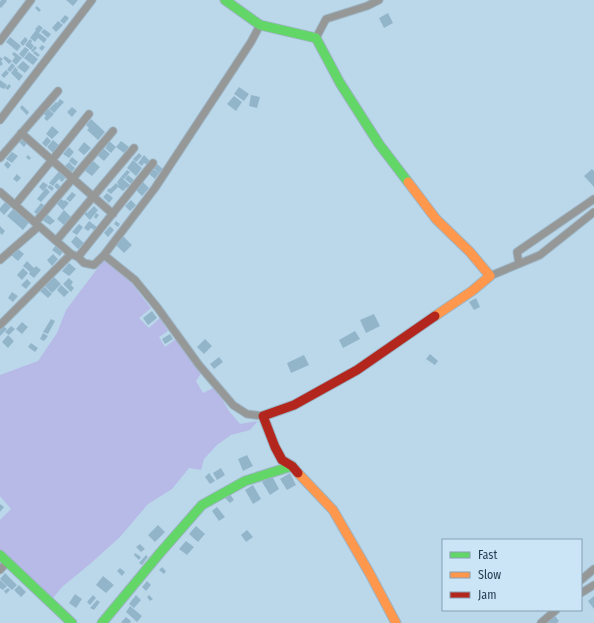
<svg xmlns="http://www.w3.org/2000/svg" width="594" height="623" font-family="'Fira Sans Condensed',sans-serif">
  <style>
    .grass { fill: #b7b9e6 }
    .building { fill: #93b5ca }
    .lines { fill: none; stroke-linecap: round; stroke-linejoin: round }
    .street-casing { stroke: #9db5c4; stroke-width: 9 }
    .fast-casing { stroke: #9db5c4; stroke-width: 11 }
    .slow-casing { stroke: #9db5c4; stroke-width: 11 }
    .jam-casing { stroke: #9db5c4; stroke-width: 11 }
    .street { stroke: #969797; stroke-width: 7 }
    .fast { stroke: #63d668; stroke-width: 9 }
    .slow { stroke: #ff974d; stroke-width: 9 }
    .jam { stroke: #b3261e; stroke-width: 9 }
  </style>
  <rect width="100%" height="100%" fill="#bbd8eb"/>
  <path class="grass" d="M106,257L124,273L151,308L139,318L149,328L160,318L168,331L159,337L165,347L176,339L202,372L196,381L203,393L215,387L229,411L240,424L258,421L250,430L231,435L217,445L204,459L201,470L189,468L172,489L148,504L120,537L90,564L62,587L53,598L0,550V520L11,509L0,496V375L38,361L57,333L66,310Z"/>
  <path class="building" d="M1,0H6L7,1L1,8L0,7V2Z
    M66,0H78L73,6Z
    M37,6L41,10L39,12L35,8Z
    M388,13L393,23L384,28L379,18Z
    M65,15L69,18L64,24L60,21Z
    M58,21L63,25L56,32L52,28Z
    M39,25L43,28L39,33L47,39L44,43L38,38L35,42L30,38L36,30L35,29Z
    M44,29L51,34L48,38L41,32Z
    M10,37L21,46L17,51L6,42Z
    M25,37L28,40L23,46L20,43Z
    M30,39L32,41L31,43L34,46L31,50L25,45Z
    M42,45L45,47L42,51L39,48Z
    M35,46L37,48L33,52L31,51Z
    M25,47L29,50L23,58L19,54Z
    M35,51L40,55L38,57L33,53Z
    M14,52L22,58L16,65L12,61L15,57L12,54Z
    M29,52L38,59L33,65L24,58Z
    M5,56L12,61L9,64L3,58Z
    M0,57L3,59L1,61L3,64L1,66L0,65Z
    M23,61L30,67L25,73L17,67Z
    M12,63L15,66L10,72L7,70Z
    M15,67L18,70L17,71L23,76L19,81L11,73Z
    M6,70L9,73L4,78L1,75Z
    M0,80L7,85L4,89L0,87Z
    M9,84L11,86L8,90L5,88Z
    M239,87L249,94L244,101L234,94Z
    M251,95L260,97L257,108L249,106Z
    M234,96L242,102L236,111L227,104Z
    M60,99L64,102L54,113L49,109L56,102L57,103Z
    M22,105L29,112L27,115L20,108Z
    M46,107L54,114L47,121L44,118L46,116L41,112Z
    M72,107L77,111L72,117L67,112Z
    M91,119L105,132L98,140L87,130L89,128L86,125Z
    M52,126L59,132L52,139L46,134Z
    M47,137L51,141L46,147L42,143Z
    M22,138L28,142L24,147L19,142Z
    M53,140L60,146L53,153L47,147Z
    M108,140L116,147L111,153L105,148L107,146L105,144Z
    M121,141L129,147L124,153L116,147Z
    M84,142L91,148L84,155L78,150Z
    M69,147L74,152L69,158L63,154Z
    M103,148L110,154L104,161L97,155Z
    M12,152L18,156L12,163L6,159Z
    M139,153L142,156L136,162L133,159Z
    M28,155L31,158L29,160L26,157Z
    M144,155L150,161L147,165L144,163L142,166L138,163Z
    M72,157L78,162L75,166L69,161Z
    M92,160L100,167L92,176L84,170Z
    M133,160L142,168L136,176L127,168Z
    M7,161L11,165L8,169L4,165Z
    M69,162L75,168L71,173L65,166Z
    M157,164L163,169L159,173L153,168Z
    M61,169L68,175L62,182L59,179L53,186L49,183Z
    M153,169L159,173L155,179L149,174Z
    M592,169L594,171V187L584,176Z
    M127,170L130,172L124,179L121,177Z
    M17,174L21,178L17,182L13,179Z
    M128,175L134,180L131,184L125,179Z
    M121,177L130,185L128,188L127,187L123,191L118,187L111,194L107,191L109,188L110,189L116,183L119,186L117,182Z
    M43,182L48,185L43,191L39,187Z
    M143,182L149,188L142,196L136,190Z
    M57,183L61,187L58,190L54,186Z
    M50,185L54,188L52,191L47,187Z
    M46,188L50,192L41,202L37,199Z
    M72,192L76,195L70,202L66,199Z
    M107,193L113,198L109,203L103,197Z
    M61,199L64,201L65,200L69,203L63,210L57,204Z
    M131,200L136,205L130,211L125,206Z
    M6,201L12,206L4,215L0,211V208Z
    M41,203L45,206L38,215L34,212Z
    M94,206L98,210L90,220L84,214L86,212L87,213Z
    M14,208L30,221L23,230L7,216Z
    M64,210L72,218L65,226L57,219Z
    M96,213L99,215L96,219L94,217Z
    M47,214L55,221L50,225L42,220Z
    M89,221L97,227L94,230L91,228L88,231L84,228Z
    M116,221L120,224L118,227L114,224Z
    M79,224L83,227L77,235L72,232Z
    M0,226L5,231L2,235L0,233Z
    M110,226L114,230L108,237L104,233Z
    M76,236L84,243L78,249L71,242Z
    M123,236L132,245L124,253L115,244Z
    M57,244L64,250L60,256L52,250Z
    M17,248L24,254L18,261L11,255Z
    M53,254L58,259L52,266L47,260Z
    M27,261L34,268L36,266L41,270L34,278L29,274L30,272L23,266Z
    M69,263L76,269L69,276L62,271Z
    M23,268L28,273L22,280L17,275Z
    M54,277L61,284L52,293L45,286Z
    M69,278L73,282L71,285L74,288L71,292L63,284Z
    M27,279L31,283L26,289L21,285Z
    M61,285L69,292L64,297L57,290Z
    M45,287L52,294L48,298L40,291Z
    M12,292L18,296L13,302L8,298Z
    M476,298L480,307L474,310L469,302Z
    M152,311L157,318L148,325L143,318Z
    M374,314L380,326L366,333L360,320Z
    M51,319L55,321L48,334L43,332Z
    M22,322L28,327L22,334L16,329Z
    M3,326L7,329L0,336V330Z
    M11,326L15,329L9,335L5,332Z
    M355,331L360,339L343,348L339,340Z
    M43,333L48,336L44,341L40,339Z
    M170,334L173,339L165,344L162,339Z
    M8,335L14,341L8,348L2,342Z
    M205,339L212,346L204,354L197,347Z
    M31,343L38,348L35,352L28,347Z
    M430,354L438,361L435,365L426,359Z
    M304,355L309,365L291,373L287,363Z
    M219,357L223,362L214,369L210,364Z
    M247,455L253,466L243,471L238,459Z
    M221,468L225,475L217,480L213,473Z
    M209,473L215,481L210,484L205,477Z
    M290,473L296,485L287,490L280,479Z
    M272,476L279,489L270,495L262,482Z
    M253,485L261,499L253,504L245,490Z
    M230,494L234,500L230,503L225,498Z
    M0,504L4,507L0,512Z
    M217,507L225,517L219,521L212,511Z
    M158,525L165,532L155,542L148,535Z
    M196,526L205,534L198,542L189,534Z
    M247,530L253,537L246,542L241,535Z
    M186,541L194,547L187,555L179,549Z
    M140,544L145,549L141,552L136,547Z
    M135,553L141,557L139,560L134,555Z
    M146,555L148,557L142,565L139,563Z
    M162,567L166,571L164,574L159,570Z
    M120,568L125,572L122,576L117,571Z
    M5,573L17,585L12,590L0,579Z
    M103,576L114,585L106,593L96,585Z
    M0,580L7,586L3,590L0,588Z
    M147,581L151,585L146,591L142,587Z
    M19,585L26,592L21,597L14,590Z
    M8,588L10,590L6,594L4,591Z
    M75,594L82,599L76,608L69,603Z
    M93,595L96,598L90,605L87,602Z
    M136,595L141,600L134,608L129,604Z
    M149,595L153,599L150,601L147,597Z
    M594,596V609L588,601Z
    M97,600L100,602L94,610L90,608Z
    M130,606L142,616L137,622L126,612Z
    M555,616L559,621L557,623H549L548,622Z
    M126,617L131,621L130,623H122L121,622Z"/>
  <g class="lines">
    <g class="street-casing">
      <path id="street" d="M316,38L326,19L367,6L379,0
        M0,41L31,0
        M0,120L92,0
        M21,133L113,214
        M0,158L58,91
        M0,192L71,254L78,257L84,263L94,265L104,255L155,188L251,42L260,25
        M15,205L52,160L89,114
        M35,223L113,131
        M56,241L134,148
        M104,255L135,280L157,307L199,365L233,405L247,414L263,416
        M78,257L153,163
        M0,260L39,226
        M519,264L517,252L594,199
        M490,276L540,255L594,212
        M0,325L71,254
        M0,570L7,562
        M581,580L594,569
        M581,593L594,585
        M541,623L556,610"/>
    </g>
    <g class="fast-casing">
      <path id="fast" d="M225,0L260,25L316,38L340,83L379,144L408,182
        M0,555L72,623
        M102,623L160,553L202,505L245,481L292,466"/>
    </g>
    <g class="slow-casing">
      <path id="slow" d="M408,182L436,219L470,252L490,276L472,291L435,316
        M298,473L333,510L370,574L396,623"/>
    </g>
    <g class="jam-casing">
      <path id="jam" d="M298,473L292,466L282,460L275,447L263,416L294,405L357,370L435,316"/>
    </g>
    <use href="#street" class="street"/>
    <use href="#fast" class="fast"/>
    <use href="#slow" class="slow"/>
    <use href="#jam" class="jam"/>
  </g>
  <rect x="442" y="539" width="140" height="72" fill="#cbe5f7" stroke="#86a1b3"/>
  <rect x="450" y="552" width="20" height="6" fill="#63d668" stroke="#86a1b3"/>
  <text x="478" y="559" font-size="12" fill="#1f3b4c">Fast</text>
  <rect x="450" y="572" width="20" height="6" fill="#ff974d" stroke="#86a1b3"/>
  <text x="478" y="579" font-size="12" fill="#1f3b4c">Slow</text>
  <rect x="450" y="592" width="20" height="6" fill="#b3261e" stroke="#86a1b3"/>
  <text x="478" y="599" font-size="12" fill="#1f3b4c">Jam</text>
</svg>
